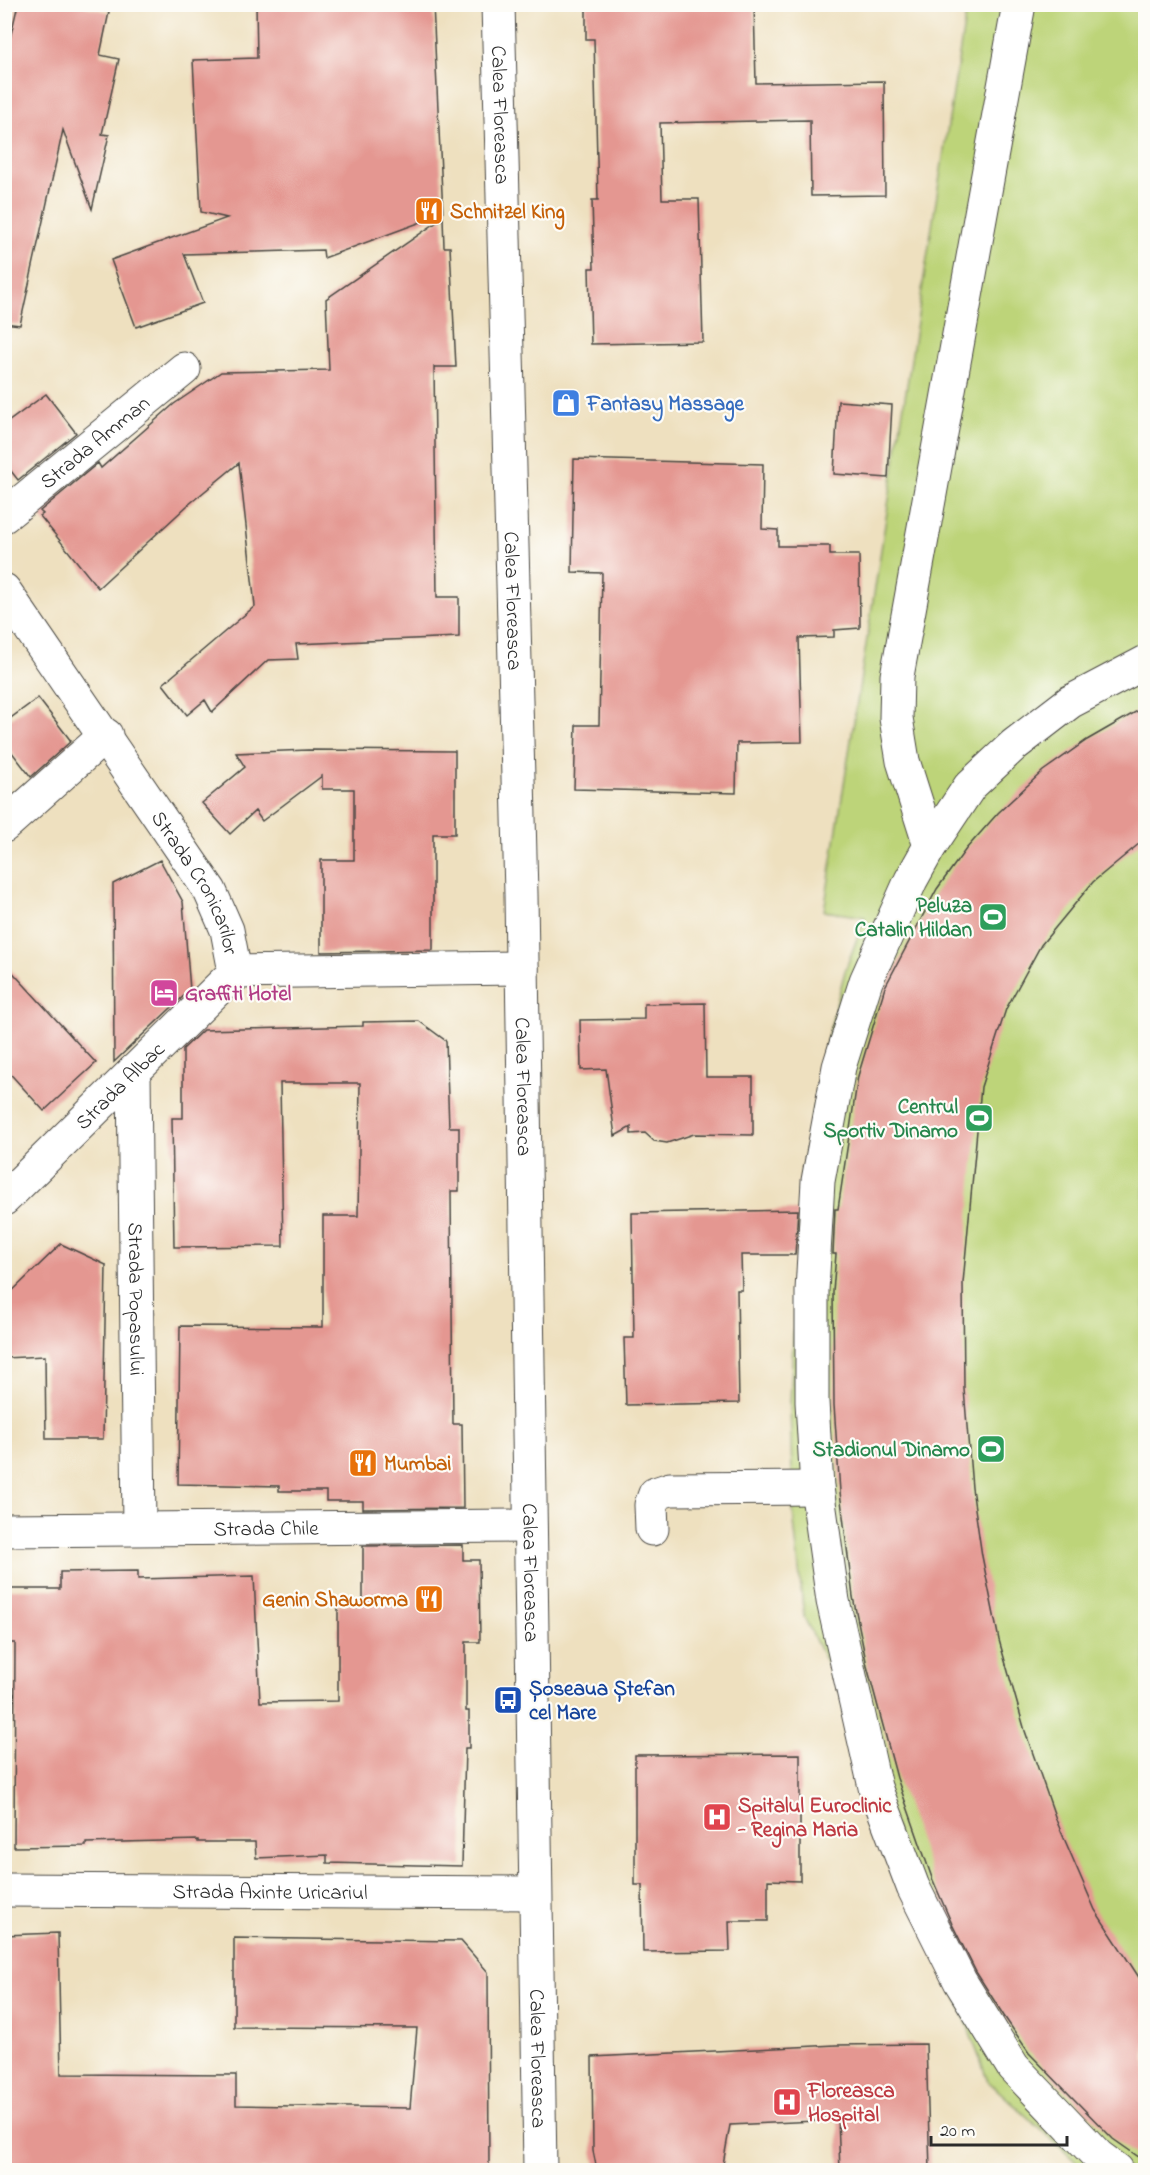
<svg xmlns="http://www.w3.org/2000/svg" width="1150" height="2175" font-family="'Indie Flower',sans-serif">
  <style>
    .green { fill: #bdd479; stroke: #748052; stroke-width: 1.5 }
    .building { fill: #e49791 }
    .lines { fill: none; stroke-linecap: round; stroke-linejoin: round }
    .minor-casing { stroke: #484641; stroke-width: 35 }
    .minor { stroke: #fff; stroke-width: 33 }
    .labels { text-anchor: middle; stroke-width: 4.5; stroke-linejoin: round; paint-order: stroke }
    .street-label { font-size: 21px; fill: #2b2b2b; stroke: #fdfcf7 }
    .food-label { font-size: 21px; font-weight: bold; fill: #c56008; stroke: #fdfcf7; text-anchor: start }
    .shop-label { font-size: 21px; font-weight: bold; fill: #366cbe; stroke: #fdfcf7; text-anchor: start }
    .leisure-label { font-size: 21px; font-weight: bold; fill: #27864d; stroke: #fdfcf7; text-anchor: end }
    .hotel-label { font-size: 21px; font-weight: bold; fill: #b23c85; stroke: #fdfcf7; text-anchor: start }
    .transit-label { font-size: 21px; font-weight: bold; fill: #164399; stroke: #fdfcf7; text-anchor: start }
    .health-label { font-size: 21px; font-weight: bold; fill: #be3a42; stroke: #fdfcf7; text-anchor: start }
  </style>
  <rect width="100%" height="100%" fill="#fdfcf7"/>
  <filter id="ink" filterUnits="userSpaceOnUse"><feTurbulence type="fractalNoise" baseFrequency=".0167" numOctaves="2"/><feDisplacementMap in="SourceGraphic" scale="12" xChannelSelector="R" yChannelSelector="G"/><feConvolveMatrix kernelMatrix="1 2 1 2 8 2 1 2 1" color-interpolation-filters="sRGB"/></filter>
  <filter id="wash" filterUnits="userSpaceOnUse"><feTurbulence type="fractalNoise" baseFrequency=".008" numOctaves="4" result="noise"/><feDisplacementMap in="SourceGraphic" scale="24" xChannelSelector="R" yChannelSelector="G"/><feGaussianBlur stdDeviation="1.35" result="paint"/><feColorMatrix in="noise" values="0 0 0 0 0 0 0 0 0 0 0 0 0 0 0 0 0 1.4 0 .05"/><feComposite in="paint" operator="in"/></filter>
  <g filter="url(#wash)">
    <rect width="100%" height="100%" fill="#eee0bf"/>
    <path class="green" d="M967,5H1145V2170H1085L988,2081L855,1721L804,1617L793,1512L790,1404L801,1177L822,1059L845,971L865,917L824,911Z"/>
    <g id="blocks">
      <path class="building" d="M18,4H74L109,12L100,55L119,59L102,134L109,135L92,209L63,130L20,325L4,323V64Z
        M256,4H433L443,214L324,258L323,250L184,254L203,303L136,327L111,260L227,218L201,212L193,60L257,58Z
        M586,4H754L756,83L884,81L885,195L811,196L810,120L660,123L662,199H699L703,342L591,344L589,268H594L592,200H598L594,39H586Z
        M443,218L444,247H450L456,367H434L437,597H459V637L296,644L298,659L268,660L212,712L205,700L187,715L163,684L255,606L239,463L188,505L98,588L40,516L43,514L40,511L98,463L101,468L174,404L221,372L329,370L326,299Z
        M46,394L76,433L18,480L4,462V425Z
        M838,401L892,405L888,478L834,474Z
        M574,459L763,464L762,529L778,530V546H830V555H859L860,628L834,630V637L799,638L802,742L737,743L736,793L574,789L576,725H599L602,573L572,572Z
        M38,698L71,741L31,777L4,742V723Z
        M1146,706V838L1093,882L1041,945L1006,1009L981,1087L963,1283L964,1389L972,1488L982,1556L999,1640L1025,1731L1057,1822L1095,1910L1146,1988V2162L1113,2139L1029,2053L1004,2016L976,1972L952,1924L932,1878L897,1778L867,1666L853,1597L840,1492L834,1405L833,1292L836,1254H833L835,1209H838L858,1076L885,987L937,889L966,849L998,813L1043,771L1087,740Z
        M308,750L455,751V834H433V950L321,952V860H354V789H322V776L262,821L255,811L230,834L202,803L245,767L236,753Z
        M160,860L183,902L190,990L114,1062L113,884Z
        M4,963L96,1063L44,1111L4,1067Z
        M705,1003L706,1077H753V1135L694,1134L667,1143L654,1141L645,1133L631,1134V1127L615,1136L606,1069L581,1070L580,1020L644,1019V1004Z
        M419,1021L446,1041L449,1127H459V1191H451L453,1424H462L463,1508L363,1509V1501H326V1491H279V1486L178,1484L180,1326L323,1327V1216H358L360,1083H280L283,1246L174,1247L172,1118H183V1049L203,1030L363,1026V1022Z
        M798,1210L795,1255H741L742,1290H737L739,1403L626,1405L624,1338H634L632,1213Z
        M61,1244L106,1265L103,1439H46L45,1356L4,1358V1299Z
        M463,1545V1560H479L480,1642H466V1711H469V1748H465L462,1866L327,1863V1855L256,1858L255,1842H198V1840L86,1843V1846L14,1847L15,1643H4V1589H60V1572L138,1571V1579L254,1576L260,1702L338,1701V1604H363V1546Z
        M800,1754V1881L768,1880V1921H729L730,1951L643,1952L642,1885H635V1755Z
        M58,1933L61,2074L236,2075V2105L410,2108L417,2028L234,2027V1938L461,1941L488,1972L489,2170H4V1935Z
        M926,2044L930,2170H840L838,2120L730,2125L722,2170H597L593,2151L592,2057L836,2045Z"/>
    </g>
  </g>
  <g filter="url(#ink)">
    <use href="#blocks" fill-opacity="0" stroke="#484641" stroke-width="1.5"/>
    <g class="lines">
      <g class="minor-casing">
        <g id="minor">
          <path id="s1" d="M498,4L521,894L540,2170"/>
          <path id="s2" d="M4,516L184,369"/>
          <path id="s3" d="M4,590L210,891L227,930L235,972"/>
          <path d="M4,826L106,735"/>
          <path d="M930,846L903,761L896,718L897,676L1019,4"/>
          <path d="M235,972L522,968"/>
          <path id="s4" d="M134,1071L139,1527"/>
          <path id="s5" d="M4,1199L235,972"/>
          <path d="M652,1529L651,1505L655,1494L670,1489L817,1488"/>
          <path id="s6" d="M4,1530L529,1526"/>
          <path id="s7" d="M4,1890L535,1893"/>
          <path d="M1117,2170L1098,2156L1013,2067L960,1981L913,1887L875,1787L833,1601L817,1488L812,1402V1291L818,1181L839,1067L866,981L911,880L930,846L970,786L1014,745L1070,702L1146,662"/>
        </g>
      </g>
      <use href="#minor" class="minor"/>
    </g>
  </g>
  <defs>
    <g id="restaurant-square" transform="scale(1.5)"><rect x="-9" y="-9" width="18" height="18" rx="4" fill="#e8710a" stroke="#fdfcf7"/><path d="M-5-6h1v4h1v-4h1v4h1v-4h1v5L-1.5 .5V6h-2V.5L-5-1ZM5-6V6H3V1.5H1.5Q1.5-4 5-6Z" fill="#fff"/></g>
    <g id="shop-square" transform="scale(1.5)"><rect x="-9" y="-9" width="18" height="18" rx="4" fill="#3f7fe0" stroke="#fdfcf7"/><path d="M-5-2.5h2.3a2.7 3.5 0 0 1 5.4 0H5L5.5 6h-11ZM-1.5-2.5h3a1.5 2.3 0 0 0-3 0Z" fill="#fff"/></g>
    <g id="stadium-square" transform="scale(1.5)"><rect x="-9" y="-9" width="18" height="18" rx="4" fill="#2e9e5b" stroke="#fdfcf7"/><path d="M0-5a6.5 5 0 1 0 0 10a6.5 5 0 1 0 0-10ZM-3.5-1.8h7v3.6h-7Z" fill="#fff"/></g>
    <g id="hotel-square" transform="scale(1.5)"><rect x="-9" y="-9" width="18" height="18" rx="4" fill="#d1479c" stroke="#fdfcf7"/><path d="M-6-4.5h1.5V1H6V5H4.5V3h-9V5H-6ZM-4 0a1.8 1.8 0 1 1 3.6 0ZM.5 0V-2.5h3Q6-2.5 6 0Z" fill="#fff"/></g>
    <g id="bus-square" transform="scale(1.5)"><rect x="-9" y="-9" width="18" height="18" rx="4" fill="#1a4fb4" stroke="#fdfcf7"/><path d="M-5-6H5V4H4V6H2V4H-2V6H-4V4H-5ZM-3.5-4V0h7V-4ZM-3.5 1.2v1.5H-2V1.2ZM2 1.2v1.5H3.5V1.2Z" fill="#fff"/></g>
    <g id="hospital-square" transform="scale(1.5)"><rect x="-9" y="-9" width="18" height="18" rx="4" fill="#e0444e" stroke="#fdfcf7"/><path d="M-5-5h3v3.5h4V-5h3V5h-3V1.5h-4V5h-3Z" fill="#fff"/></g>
  </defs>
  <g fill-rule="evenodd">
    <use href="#restaurant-square" x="429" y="211"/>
    <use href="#shop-square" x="566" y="403"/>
    <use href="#stadium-square" x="993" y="917"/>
    <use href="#hotel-square" x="164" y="993"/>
    <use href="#stadium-square" x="979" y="1118"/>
    <use href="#stadium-square" x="991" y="1449"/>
    <use href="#restaurant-square" x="363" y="1463"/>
    <use href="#restaurant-square" x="429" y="1599"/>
    <use href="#bus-square" x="508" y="1700"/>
    <use href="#hospital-square" x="717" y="1817"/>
    <use href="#hospital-square" x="787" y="2102"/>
  </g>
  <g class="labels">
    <g class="street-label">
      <text dy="7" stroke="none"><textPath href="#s1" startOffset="111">Calea Floreasca</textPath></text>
      <text dy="7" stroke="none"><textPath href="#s2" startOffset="117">Strada Amman</textPath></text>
      <text dy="7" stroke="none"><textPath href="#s1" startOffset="597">Calea Floreasca</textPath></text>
      <text dy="7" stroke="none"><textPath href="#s3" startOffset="351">Strada Cronicarilor</textPath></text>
      <text dy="7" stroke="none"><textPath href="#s5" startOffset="162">Strada Albac</textPath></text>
      <text dy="7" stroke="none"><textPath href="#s1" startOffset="1083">Calea Floreasca</textPath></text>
      <text dy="7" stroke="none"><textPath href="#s4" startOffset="228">Strada Popasului</textPath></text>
      <text dy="7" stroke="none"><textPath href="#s6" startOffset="262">Strada Chile</textPath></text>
      <text dy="7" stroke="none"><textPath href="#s1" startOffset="1569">Calea Floreasca</textPath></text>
      <text dy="7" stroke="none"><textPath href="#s7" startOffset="266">Strada Axinte Uricariul</textPath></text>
      <text dy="7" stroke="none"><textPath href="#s1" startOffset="2055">Calea Floreasca</textPath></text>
    </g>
    <g class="food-label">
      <text x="450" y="218">Schnitzel King</text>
      <text x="384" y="1470">Mumbai</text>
      <text x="408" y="1606" text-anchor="end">Genin Shaworma</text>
    </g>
    <g class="shop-label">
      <text x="587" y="410">Fantasy Massage</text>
    </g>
    <g class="leisure-label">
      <text x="972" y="912">Peluza<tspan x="972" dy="24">Catalin Hildan</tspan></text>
      <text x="958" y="1113">Centrul<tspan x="958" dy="24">Sportiv Dinamo</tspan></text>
      <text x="970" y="1456">Stadionul Dinamo</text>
    </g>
    <g class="hotel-label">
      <text x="185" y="1000">Graffiti Hotel</text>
    </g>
    <g class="transit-label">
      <text x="529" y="1695">Șoseaua Ștefan<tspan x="529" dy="24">cel Mare</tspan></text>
    </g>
    <g class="health-label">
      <text x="738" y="1812">Spitalul Euroclinic<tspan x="738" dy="24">- Regina Maria</tspan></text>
      <text x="808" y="2097">Floreasca<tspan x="808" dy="24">Hospital</tspan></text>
    </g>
  </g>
  <rect width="1150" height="2175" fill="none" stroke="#fdfcf7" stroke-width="24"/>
  <path d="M931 2136v9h136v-9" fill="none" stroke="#2b2b2b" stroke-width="3"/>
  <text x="940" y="2136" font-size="18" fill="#2b2b2b" stroke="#fdfcf7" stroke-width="4.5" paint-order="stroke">20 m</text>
</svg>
